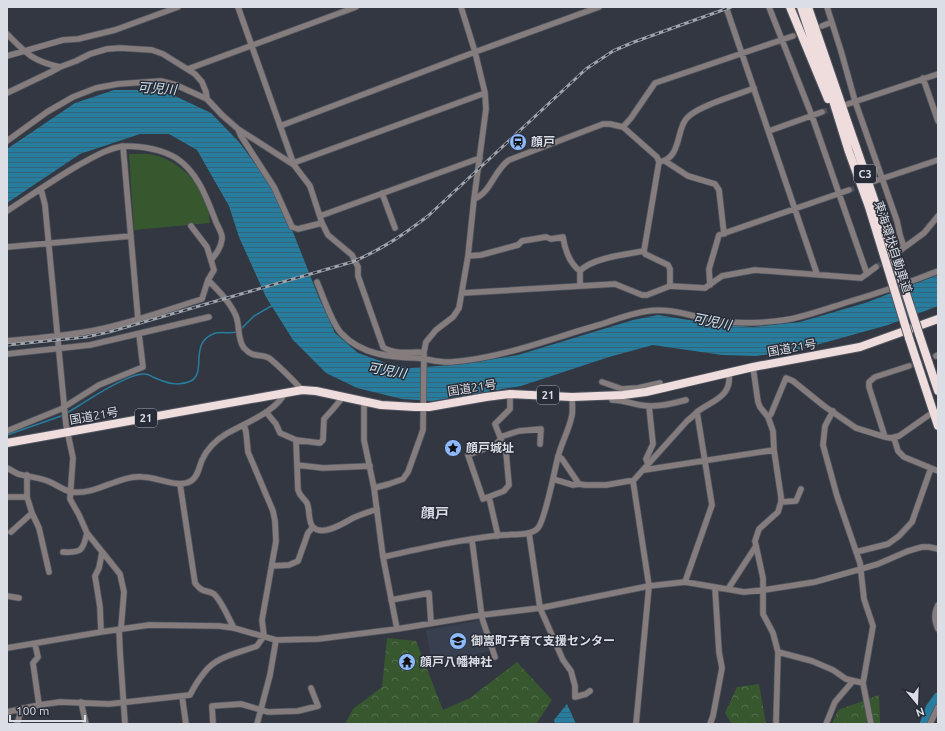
<svg xmlns="http://www.w3.org/2000/svg" width="945" height="731" font-family="Ubuntu,'Noto Sans JP',sans-serif">
  <style>
    .built { fill: #384050 }
    .forest { fill: url(#forest-crowns) }
    .pitch { fill: #37582f }
    .water { fill: url(#water-rules) }
    .lines { fill: none; stroke-linecap: round; stroke-linejoin: round }
    .stream { stroke: #287d9f; stroke-width: 1.5 }
    .river { stroke: #287d9f; stroke-width: 9 }
    .minor-tunnel { stroke: #4b505a; stroke-width: 5.5; stroke-dasharray: 5.5 3; stroke-linecap: butt }
    .minor-casing { stroke: #50555f; stroke-width: 7 }
    .highway-casing { stroke: #50555f; stroke-width: 10 }
    .minor { stroke: #847c7d; stroke-width: 5.5 }
    .highway { stroke: #efddde; stroke-width: 8 }
    .rail-casing { stroke: #a0a4ac; stroke-width: 3 }
    .rail { stroke: #282c37; stroke-width: 1.5; stroke-dasharray: 4.5; stroke-linecap: butt }
    .highway-bridge-casing { stroke: #50555f; stroke-width: 10; stroke-linecap: butt }
    .highway-bridge { stroke: #efddde; stroke-width: 8 }
    .labels { text-anchor: middle; stroke-width: 3; stroke-linejoin: round; paint-order: stroke }
    .shield { fill: #282c37; stroke: #a5a9b1; stroke-width: 1 }
    .shield-label { font-size: 11px; font-weight: bold; fill: #dbdee5 }
    .poi-label { font-size: 12px; font-weight: bold; fill: #dbdee5; stroke: #282c37; text-anchor: start }
    .street-label { font-size: 12px; fill: #dbdee5; stroke: #282c37 }
    .water-label { font-size: 13px; font-style: italic; fill: #cde4f0; stroke: #282c37 }
    .quarter-label { font-size: 14px; font-weight: bold; fill: #dbdee5; stroke: #282c37 }
  </style>
  <defs>
    <pattern id="forest-crowns" width="20" height="18" patternUnits="userSpaceOnUse"><rect width="20" height="18" fill="#37582f"/><path d="M2 6a3 3 0 1 1 6 0M12 15a3 3 0 1 1 6 0" fill="none" stroke="#53704d"/></pattern>
    <pattern id="water-rules" width="6" height="5" patternUnits="userSpaceOnUse"><rect width="6" height="5" fill="#287d9f"/><path d="M0 2.5h6" fill="none" stroke="#32667b"/></pattern>
  </defs>
  <rect width="100%" height="100%" fill="#323741"/>
  <path class="built" d="M482,620L491,651L432,664L426,630Z"/>
  <path class="forest" d="M387,638L416,641L443,710L470,698L517,662L552,700L536,724H345L353,709L382,687Z
    M759,684L766,724H732L725,713L737,687Z
    M879,695L880,724H832L838,710Z"/>
  <path class="pitch" d="M129,154C137,154 147,153 154,155C178,160 202,184 208,207C209,212 209,218 210,223L134,230Z"/>
  <path class="water" d="M114,90H147L173,95L211,113L239,142L267,180L291,227L319,298L335,333L358,353L386,363L410,368L465,364L518,355L633,320L658,315L707,323L753,327L800,322L865,303L938,275V306L888,325L798,350L756,356L722,355L653,345L609,357L521,386L432,401L402,399L357,388L326,373L293,340L266,297L239,237L229,206L197,150L169,134H140L80,154L7,203V149L75,103Z
    M567,704L576,724H555L554,720Z"/>
  <g class="lines">
    <path class="stream" d="M240,330L254,316L273,305
      M67,413C82,404 129,372 145,374C148,374 151,376 153,377C166,383 178,387 191,381C207,372 189,344 213,334C219,331 229,334 237,332
      M7,435L64,415"/>
    <path class="river" d="M924,724L930,708L938,697"/>
    <path class="minor-tunnel" d="M822,112L839,107
      M849,190L864,185
      M876,267L896,253
      M909,366L936,356"/>
    <g class="minor-casing">
      <path id="minor" d="M238,7L294,165L310,186L322,223L328,235L352,255L358,267V276L383,347C394,355 411,352 424,352
        M726,7L817,274
        M769,7L812,116L867,274
        M827,7L841,51L855,101L897,221L900,235L904,247
        M822,26L832,22
        M7,34C26,53 32,61 60,67
        M7,56L63,40L78,39L115,30L178,7
        M188,69L356,7
        M923,78L938,121
        M7,93L51,72L60,67L76,61L90,54L107,49L120,48L152,50L163,54L195,74L202,82L206,92L207,99L222,115L238,129L294,165
        M845,105L938,74
        M280,126L475,52L599,7
        M623,127L631,118L655,83L793,36
        M238,129L241,136L274,187L292,227L298,229L322,223
        M769,131L822,112
        M7,141L47,112L73,97L96,88L118,84L161,81L176,85L207,99
        M123,146C141,146 159,148 176,158C198,172 207,199 216,222C218,227 223,234 222,239C221,248 216,254 211,260
        M665,161L688,176L715,184L719,190L724,234
        M659,162C682,159 676,128 687,118C697,106 738,95 754,88
        M294,165L296,162L485,93
        M872,182L938,160
        M41,189L45,205L66,425L73,458L70,499L79,515L87,533L120,574L124,592L121,628
        M382,193L395,228
        M474,199C491,193 494,170 509,160L603,124H610L623,127L657,157L659,162L644,251C627,254 592,258 580,271V285
        M7,211C30,196 53,180 77,166C92,158 106,149 123,146L138,319
        M320,216L480,158
        M191,226L207,247L214,270L208,280C218,290 230,302 236,316C240,326 237,339 244,348C254,359 260,353 269,358C277,364 295,382 302,390
        M7,247L131,236
        M644,251L645,254L668,265L670,269V286
        M898,252L924,233L938,216
        M468,256L481,255L518,245L522,241L546,237L551,239L563,237C565,250 569,263 580,271
        M317,282C323,296 332,324 342,334C362,355 390,357 417,358C429,359 439,363 451,362C503,358 552,338 602,324C617,319 632,313 648,311C675,307 702,321 728,322C748,324 781,322 799,317C816,313 832,307 848,302C879,293 908,283 938,271
        M710,285L709,269L719,235L849,190
        M462,293L615,284L642,295H647L670,286L705,288L722,276L755,270L861,278L876,267
        M7,341C37,338 67,336 96,330C132,323 167,310 202,299L208,280
        M7,354L90,345L209,317
        M936,356L938,355
        M753,367L758,402L760,407L768,417L773,431L774,450L781,497V502L778,512L759,529L755,541L763,578V614L773,633L778,652L776,724
        M602,382L622,389L638,388L660,383
        M611,396L612,400C622,400 630,403 640,405C656,408 670,404 686,400
        M364,402V440L374,488L383,557L397,629
        M833,411L825,426L823,445L837,496L860,563L864,599L873,626L863,683L871,724
        M266,412L276,424L280,433L296,440L298,490C300,497 304,498 307,503C310,509 308,523 313,527C322,537 344,523 353,518C361,514 369,512 377,509
        M768,417L771,414L786,378L793,381L824,406L856,428L885,437L891,438L899,436L929,415
        M7,431L61,409L99,385L143,367L139,334
        M500,437L519,431L541,429L540,444
        M885,437L869,387V382L875,377L909,366
        M894,438L898,451L904,457L938,471
        M501,439L495,445L468,455L483,499L504,491L509,485L506,452L495,424L510,409V394
        M296,440L320,443L323,440L324,419L333,409L343,397
        M558,456L562,459L579,484
        M648,464L646,459L653,444L649,406
        M297,465L323,468L370,466
        M7,468C11,470 14,472 18,474C28,477 40,477 50,482C57,485 65,491 72,492C97,495 118,475 143,477C157,477 178,489 191,481C198,477 199,467 202,460C207,449 216,440 226,434C243,424 278,411 285,392
        M644,470L774,450
        M553,479L573,485L579,484L585,485H606L629,481H633L687,421C691,418 694,415 697,412C713,400 732,397 729,373
        M633,481L649,586L636,724
        M180,484L195,583C203,594 206,589 214,594C221,600 229,619 234,628
        M374,488L389,484L403,479L408,472L423,430L424,352L426,342L436,330L453,317L459,308L468,256L474,199L486,109L485,93L475,52L461,7
        M7,497H27
        M489,497L498,536
        M781,502L796,501L801,489
        M32,513L39,528L49,572
        M11,532L32,513L27,497V475
        M529,533L540,608L563,660L571,671L575,686V697L586,694L590,691
        M472,540L482,618L495,657
        M63,552C81,553 83,551 87,533
        M856,552L888,544L899,536L912,522L931,468
        M383,557C423,548 463,539 503,535C513,534 531,536 538,528C545,520 554,473 557,461C560,445 569,431 572,415C573,409 572,403 572,397
        M272,566L289,565L298,561L308,533L313,527
        M685,582L712,505L697,412
        M728,589L756,546
        M7,596L19,598
        M391,600L429,593L431,623
        M938,605C934,614 934,620 938,629
        M119,629L120,651L125,724
        M101,632L100,607L95,576L99,568L102,552
        M35,644L38,657L33,663L39,705
        M7,648L101,632L149,625L219,626L234,628L276,640L318,639L397,629L482,615L540,608L649,586L685,582L744,592L764,590L815,582L861,569L878,564L908,551L922,547H929L938,549
        M778,652L812,661L833,670L846,679L863,683
        M182,696L186,724
        M81,702L86,724
        M7,712L39,705L60,702L109,704L190,695C194,687 199,679 204,673C216,656 239,653 257,646L264,636L262,620L276,541L275,521L273,511L248,452L246,432L244,425
        M17,724L22,708
        M213,724L212,706L241,704L268,712L298,711L318,706L311,688
        M257,724L270,675L276,640
        M710,724L713,716L722,668L719,652L715,587
        M826,724L835,702L853,681
        M930,724L938,707"/>
    </g>
    <g class="highway-casing">
      <path id="highway" d="M790,7L828,99
        M801,7L815,49L827,81L849,152L869,207L892,282
        M808,7L901,278
        M919,334L938,391
        M909,338L938,426
        M7,443L302,390L316,391L381,405L415,407H429L486,397L510,394L572,397L623,395L646,392L753,367L860,347L938,319"/>
    </g>
    <use href="#minor" class="minor"/>
    <use href="#highway" class="highway"/>
    <g class="rail-casing">
      <path id="rail" d="M7,345L86,337L109,332L352,262C381,250 403,235 428,216L586,69L613,51L634,42L731,7"/>
    </g>
    <use href="#rail" class="rail"/>
    <g class="highway-bridge-casing">
      <path id="highway-bridge" d="M901,278L919,334
        M892,282L909,338"/>
    </g>
    <use href="#highway-bridge" class="highway-bridge"/>
  </g>
  <defs>
    <g id="station-disc" transform="scale(0.9)"><circle r="9.5" fill="#8eb9fc" stroke="#282c37"/><path d="M-3-6H3Q5-6 5-4V2Q5 4 3 4L4.5 6H3L1.5 4h-3L-3 6H-4.5L-3 4Q-5 4-5 2V-4Q-5-6-3-6ZM-3.5-4v3h7v-3ZM-3.5 1v1.5H-2V1ZM2 1v1.5H3.5V1Z" fill="#111"/></g>
    <g id="sight-disc" transform="scale(0.9)"><circle r="9.5" fill="#8eb9fc" stroke="#282c37"/><path d="M0-6L1.8-2.2L6-1.7L2.9 1.2L3.7 5.4L0 3.3L-3.7 5.4L-2.9 1.2L-6-1.7L-1.8-2.2Z" fill="#111"/></g>
    <g id="school-disc" transform="scale(0.9)"><circle r="9.5" fill="#8eb9fc" stroke="#282c37"/><path d="M0-5L7-2L0 1L-7-2ZM-4 1L0 2.5L4 1V4Q0 6-4 4Z" fill="#111"/></g>
    <g id="temple-disc" transform="scale(0.9)"><circle r="9.5" fill="#8eb9fc" stroke="#282c37"/><path d="M0-6L5-2H3V0L6.5 2.5H4V6H1.5V3h-3V6H-4V2.5H-6.5L-3 0V-2H-5Z" fill="#111"/></g>
  </defs>
  <g fill-rule="evenodd">
    <use href="#station-disc" x="518" y="142"/>
    <use href="#sight-disc" x="453" y="448"/>
    <use href="#school-disc" x="458" y="641"/>
    <use href="#temple-disc" x="407" y="662"/>
  </g>
  <g class="labels">
    <g class="shield">
      <rect x="854" y="165" width="22" height="18" rx="3"/>
      <rect x="537" y="386" width="22" height="18" rx="3"/>
      <rect x="135" y="409" width="22" height="18" rx="3"/>
    </g>
    <g class="shield-label">
      <text x="865" y="178">C3</text>
      <text x="548" y="399">21</text>
      <text x="146" y="422">21</text>
    </g>
    <g class="poi-label">
      <text x="531" y="146">顔戸</text>
      <text x="466" y="452">顔戸城址</text>
      <text x="471" y="645">御嵩町子育て支援センター</text>
      <text x="420" y="666">顔戸八幡神社</text>
    </g>
    <g class="street-label">
      <text transform="translate(893 247) rotate(72)" y="4">東海環状自動車道</text>
      <text transform="translate(792 348) rotate(-10)" y="4">国道21号</text>
      <text transform="translate(472 388) rotate(-9)" y="4">国道21号</text>
      <text transform="translate(94 416) rotate(-10)" y="4">国道21号</text>
    </g>
    <g class="water-label">
      <text transform="translate(157 88) rotate(4)" y="5">可児川</text>
      <text transform="translate(712 321) rotate(11)" y="5">可児川</text>
      <text transform="translate(387 370) rotate(10)" y="5">可児川</text>
    </g>
    <g class="quarter-label">
      <text x="435" y="518">顔戸</text>
    </g>
  </g>
  <rect width="945" height="731" fill="none" stroke="#dbdee5" stroke-width="16"/>
  <g transform="translate(917 703) rotate(161)" stroke="#282c37" stroke-width="3" paint-order="stroke">
  <path d="M0-3L7 15L0 10L-7 15Z" fill="#dbdee5"/>
  <text y="-6" font-size="11" font-weight="bold" text-anchor="middle" fill="#dbdee5">N</text>
  </g>
  <path d="M10 715v6h75v-6" fill="none" stroke="#dbdee5" stroke-width="2"/>
  <text x="16" y="715" font-size="12" fill="#dbdee5" stroke="#282c37" stroke-width="3" paint-order="stroke">100 m</text>
</svg>
